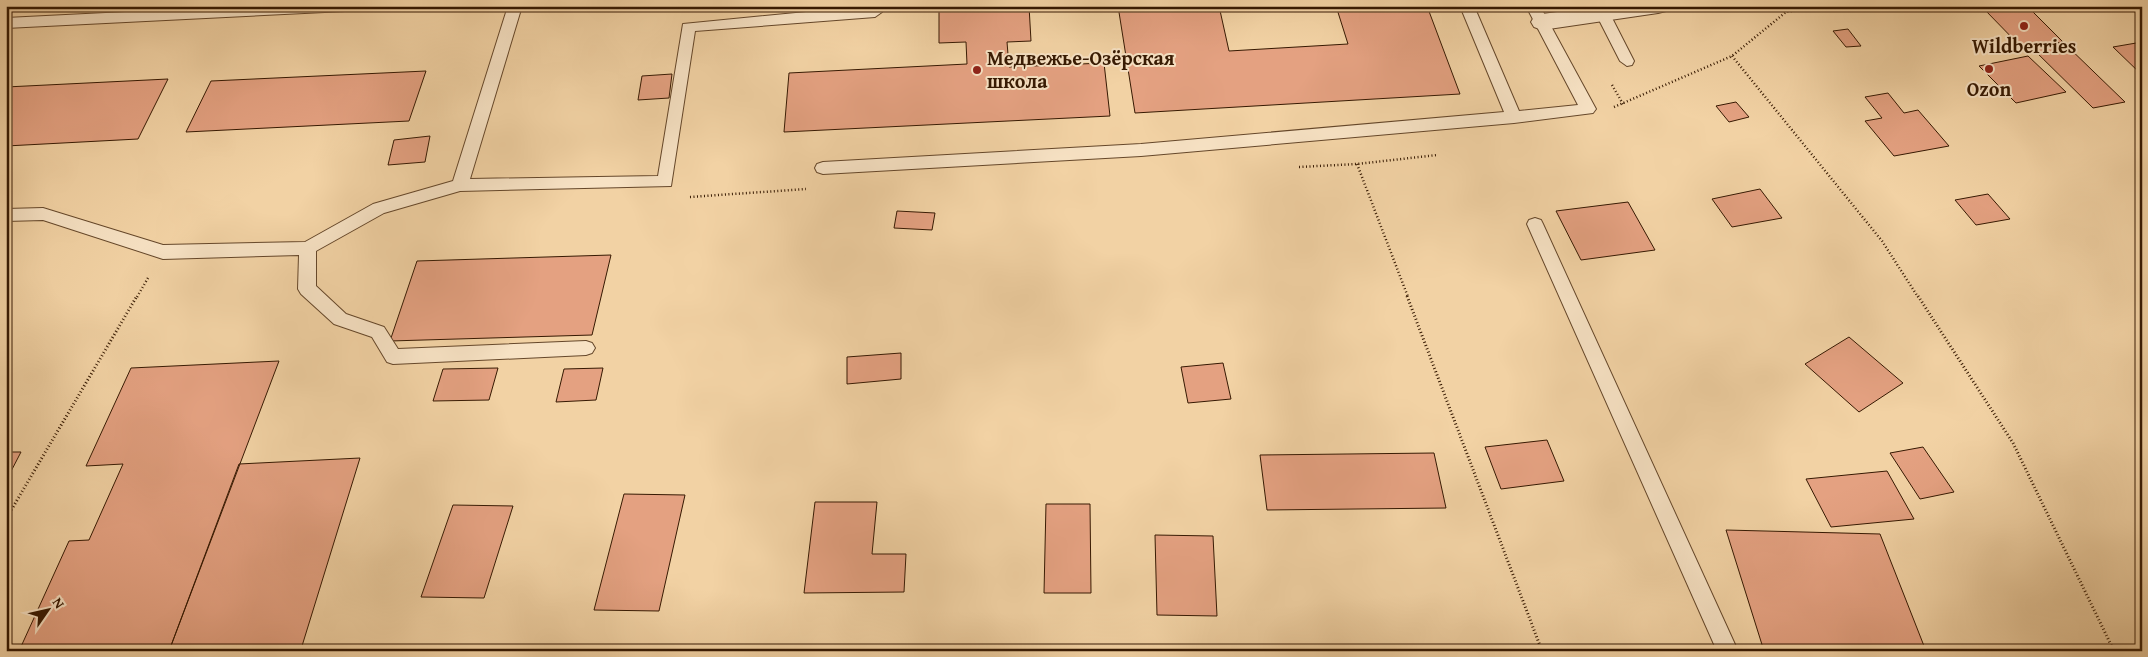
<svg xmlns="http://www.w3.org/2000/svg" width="2148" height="657" font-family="'Gentium Book Plus',serif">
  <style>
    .building { fill: #e4a181; stroke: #361902 }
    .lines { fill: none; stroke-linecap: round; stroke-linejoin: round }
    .service-casing { stroke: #65472a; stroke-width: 2 }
    .minor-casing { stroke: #65472a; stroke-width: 2 }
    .path-far1 { stroke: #361902; stroke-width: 2.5; stroke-dasharray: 1 2.5; stroke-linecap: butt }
    .path { stroke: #361902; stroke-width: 3; stroke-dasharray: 1 2.5; stroke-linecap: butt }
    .service { fill: #f7e2c4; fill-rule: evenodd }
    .minor { fill: #f7e2c4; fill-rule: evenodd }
    .poi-dot { fill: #8f2418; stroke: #f7e2c4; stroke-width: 2 }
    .labels { text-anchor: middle; stroke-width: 4; stroke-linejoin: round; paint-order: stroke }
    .poi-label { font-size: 20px; font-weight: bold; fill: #361902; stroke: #f7e2c4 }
  </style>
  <rect width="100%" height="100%" fill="#f2d2a4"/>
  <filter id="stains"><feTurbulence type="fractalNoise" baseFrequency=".004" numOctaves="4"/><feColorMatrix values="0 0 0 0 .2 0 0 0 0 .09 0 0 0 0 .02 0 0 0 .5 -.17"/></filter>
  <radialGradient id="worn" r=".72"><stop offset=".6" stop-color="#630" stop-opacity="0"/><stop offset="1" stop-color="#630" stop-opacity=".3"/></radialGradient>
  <path class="building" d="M939,6H1029L1031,41L1007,42L1009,67L1104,63L1110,116L784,132L789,73L967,64L966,42L939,43Z
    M1118,6H1219L1229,51L1348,44L1336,6H1427L1460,94L1135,113Z
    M2008,6H2027L2063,42L2023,49L1985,10Z
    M1848,29L1861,46L1846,47L1833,31Z
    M2063,42L2125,102L2093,108L2032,48Z
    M2142,42V75L2113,47Z
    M2028,56L2066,92L2016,103L1979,66Z
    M426,71L409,121L186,132L211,81Z
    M672,74L669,98L638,100L642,76Z
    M168,79L138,139L6,146V87Z
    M1888,93L1904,113L1918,110L1949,146L1894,156L1865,121L1882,118L1865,97Z
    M1736,102L1749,117L1729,122L1716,106Z
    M430,136L425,162L388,165L394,140Z
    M1760,189L1782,218L1732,227L1712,199Z
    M1988,194L2010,219L1976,225L1955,200Z
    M1628,202L1655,250L1581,260L1556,211Z
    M897,211L935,213L932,230L894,228Z
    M611,255L592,335L390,341L417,261Z
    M1849,337L1903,383L1859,412L1805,364Z
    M901,353V379L847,384V357Z
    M279,361L169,651H19L69,541L89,540L123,464L86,466L131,368Z
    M1223,363L1231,399L1188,403L1181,367Z
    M498,368L489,400L433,401L443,369Z
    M603,368L596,400L556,402L564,369Z
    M1547,440L1564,481L1501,489L1485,447Z
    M1923,447L1954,492L1920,499L1890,453Z
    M6,452H21L6,481Z
    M1434,453L1446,508L1267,510L1260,455Z
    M360,458L302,646L214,651H169L239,464Z
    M1887,471L1914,519L1831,527L1806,479Z
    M624,494L685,495L659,611L594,610Z
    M815,502H877L872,554H906L904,592L804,593Z
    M1046,504H1090L1091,593H1044Z
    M453,505L513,506L484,598L421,597Z
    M1726,530L1880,534L1926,651H1764Z
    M1155,535L1213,536L1217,616L1157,615Z"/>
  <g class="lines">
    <g class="service-casing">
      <path id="service" d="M245,6H352L345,11L6,28V18Z
        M508,6H522L470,179L658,176L683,24L868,6H882V12L875,17L695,31L671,186L460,191L384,213L316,251V286L346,314L384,327L398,349L586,341L592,343L595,348L592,353L586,355L393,364L387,362L372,337L334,324L301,294L298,289L299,255L163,259L43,220L6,221V209L43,208L163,245L305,242L373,204L453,181Z
        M1460,6H1474L1519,111L1578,105L1526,6H1540L1596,109L1593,113L1514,123L1141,156L823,174L817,172L815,168L817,164L823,162L1141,144L1504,112Z
        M1603,9L1610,14L1634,61L1632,65L1627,66L1620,61L1596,14Z
        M1535,218L1541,220L1543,224L1738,651H1717L1527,224L1529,220Z"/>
    </g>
    <g class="minor-casing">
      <path id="minor" d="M1602,6H1669L1666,11L1658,13L1542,30L1534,27L1531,22L1534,17L1542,14Z"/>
    </g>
    <path class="path-far1" d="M1732,56L1882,241L1918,297
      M1612,85L1623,104
      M1614,107L1732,56L1786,12L1823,6
      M1357,164L1408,297
      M1299,167L1357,164L1437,155
      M690,197L806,189
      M137,297L148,278"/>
    <path class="path" d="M1407,296L1542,651
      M1918,296L2013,443L2114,651
      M6,519L137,296"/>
    <use href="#service" class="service"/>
    <use href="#minor" class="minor"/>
  </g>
  <g class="poi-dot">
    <circle cx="2024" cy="26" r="5"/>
    <circle cx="1989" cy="69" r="5"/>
    <circle cx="977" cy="70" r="5"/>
  </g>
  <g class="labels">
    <g class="poi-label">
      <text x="2024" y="53">Wildberries</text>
      <text x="987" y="65" text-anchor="start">Медвежье-Озёрская<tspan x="987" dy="23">школа</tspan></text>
      <text x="1989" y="96">Ozon</text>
    </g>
  </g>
  <rect width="2148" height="657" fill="none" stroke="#f2d2a4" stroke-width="25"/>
  <rect x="8" y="8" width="2133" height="642" fill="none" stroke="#361902" stroke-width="2.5"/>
  <rect x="12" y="12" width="2123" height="632" fill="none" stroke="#361902"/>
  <g transform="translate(48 610) rotate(56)" stroke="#f7e2c4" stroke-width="4" paint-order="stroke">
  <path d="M0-4L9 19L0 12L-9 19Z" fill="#361902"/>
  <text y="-8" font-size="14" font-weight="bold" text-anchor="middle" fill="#361902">N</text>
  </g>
  <rect width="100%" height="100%" filter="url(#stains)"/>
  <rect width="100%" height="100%" fill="url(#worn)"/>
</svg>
